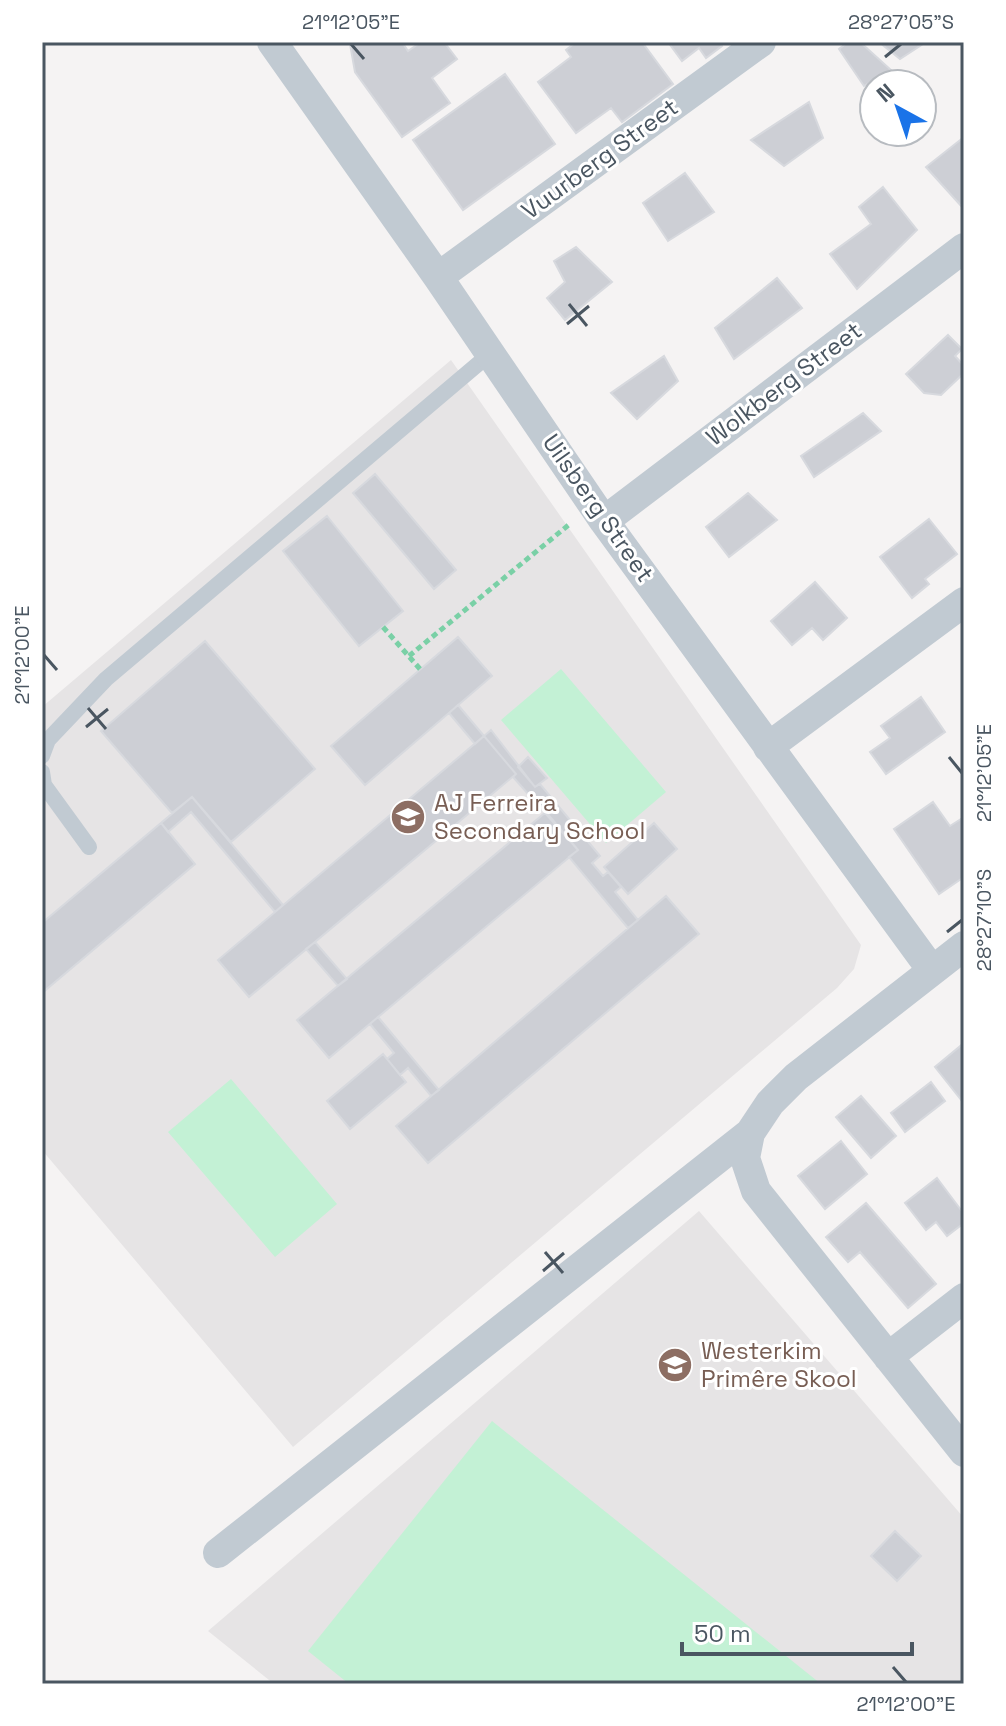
<svg xmlns="http://www.w3.org/2000/svg" width="1006" height="1726" font-family="'Space Grotesk',sans-serif">
  <style>
    .education { fill: #e6e4e5 }
    .green { fill: #c3f1d5 }
    .building { fill: #cdcfd5; stroke: #d7d9de; stroke-width: 2 }
    .lines { fill: none; stroke-linecap: round; stroke-linejoin: round }
    .path { stroke: #7ad0a6; stroke-width: 5; stroke-dasharray: 6 4; stroke-linecap: butt }
    .service { stroke: #c1cad2; stroke-width: 16 }
    .minor { stroke: #c1cad2; stroke-width: 30 }
    .ticks { fill: none; stroke: #4a5661; stroke-width: 3 }
    .labels { text-anchor: middle; stroke-width: 6; stroke-linejoin: round; paint-order: stroke }
    .street-label { font-size: 24px; fill: #4a5661; stroke: #fff }
    .education-label { font-size: 24px; fill: #785e54; stroke: #fff; text-anchor: start }
    .neatline { fill: none; stroke: #4a5661; stroke-width: 3 }
    .ticks-label { font-size: 20px; text-anchor: middle; fill: #4a5661 }
  </style>
  <rect width="100%" height="100%" fill="#f5f3f3"/>
  <path class="education" d="M451,360L861,945L854,969L837,988L293,1447L42,1150V707Z
    M699,1211L964,1518V1684H274L208,1631Z"/>
  <path class="green" d="M561,669L666,792L606,843L501,720Z
    M231,1079L337,1204L275,1257L168,1132Z
    M492,1421L821,1684H349L308,1651Z"/>
  <path class="building" d="M353,42H402L408,51L421,42H444L457,59L432,78L450,103L402,137L355,72L350,44Z
    M576,42H642L673,84L622,122L611,108L576,133L538,82L571,57L566,50Z
    M668,42H719L722,46L706,58L699,48L682,61Z
    M848,42H860L891,70L864,86L839,49Z
    M879,42H926L900,59Z
    M505,74L555,144L463,210L413,140Z
    M809,102L823,138L784,166L751,140Z
    M964,137V207L963,208L926,167Z
    M685,173L714,212L668,241L643,203Z
    M883,187L917,230L857,289L830,254L871,224L859,207Z
    M576,247L612,282L565,320L547,298L565,282L554,261Z
    M777,278L802,308L734,359L715,328Z
    M948,335L962,349L955,356L964,366V373L941,395L924,393L906,374Z
    M664,356L678,381L637,419L611,393Z
    M863,413L881,431L814,477L801,456Z
    M375,474L456,570L434,589L353,493Z
    M748,493L777,520L729,557L706,527Z
    M327,516L403,611L359,646L283,551Z
    M929,519L957,554L925,579L929,584L912,598L880,557Z
    M815,582L847,618L823,640L812,628L792,645L771,621Z
    M458,637L492,676L365,785L331,746Z
    M205,641L315,769L231,842L192,797L172,813L101,731Z
    M921,697L945,732L886,774L870,752L890,738L881,726Z
    M458,705L484,736L475,744L449,713Z
    M491,730L535,787L540,784L600,856L592,863L603,876L608,872L621,887L615,892L638,920L628,928L569,857L578,850L513,777L516,774L484,736Z
    M484,736L516,774L249,997L218,960Z
    M528,757L547,778L535,787L518,767Z
    M192,797L283,905L275,912L191,812L168,832L161,823Z
    M933,802L950,826L964,817V877L939,894L894,829Z
    M546,812L578,850L329,1058L297,1020Z
    M161,823L195,864L42,993V923Z
    M654,823L677,849L628,894L604,867Z
    M666,896L699,934L428,1163L396,1126Z
    M315,942L347,979L338,986L306,949Z
    M378,1017L439,1090L431,1096L408,1068L400,1075L387,1059L394,1053L370,1024Z
    M964,1043V1100L962,1101L935,1067Z
    M383,1054L406,1082L350,1129L327,1101Z
    M931,1082L945,1101L905,1132L891,1113Z
    M861,1096L896,1136L871,1158L836,1117Z
    M841,1141L867,1174L825,1209L798,1176Z
    M937,1178L964,1214V1223L947,1236L936,1222L926,1230L905,1203Z
    M866,1203L936,1284L908,1308L860,1252L848,1262L826,1237Z
    M895,1531L921,1556L897,1581L871,1556Z"/>
  <g class="lines">
    <path class="path" d="M383,627L420,669
      M409,656L571,523"/>
    <path class="service" d="M42,756L48,740L106,679L491,353
      M42,772L44,785L89,847"/>
    <path class="minor" d="M272,42L438,277L604,521L931,969
      M438,277L761,42
      M604,521L964,248
      M768,747L964,602
      M750,1133L745,1158L756,1191L964,1452
      M888,1357L964,1298
      M218,1553L750,1133L770,1103L796,1077L964,946"/>
  </g>
  <path class="ticks" d="M351,44L364,59M885,57L901,44M569,304L587,326M567,324L589,306M44,655L57,670M88,708L106,729M86,727L108,709M949,757L962,773M947,932L962,920M545,1252L563,1273M543,1271L564,1253M893,1667L906,1682"/>
  <defs>
    <g id="school-disc" transform="scale(1.8)"><circle r="9.5" fill="#8d6e63" stroke="#fff"/><path d="M0-5L7-2L0 1L-7-2ZM-4 1L0 2.5L4 1V4Q0 6-4 4Z" fill="#fff"/></g>
  </defs>
  <g fill-rule="evenodd">
    <use href="#school-disc" x="408" y="817"/>
    <use href="#school-disc" x="675" y="1365"/>
  </g>
  <g class="labels">
    <g class="street-label">
      <text transform="translate(600 159) rotate(-36)" y="8">Vuurberg Street</text>
      <text transform="translate(784 384) rotate(-37)" y="8">Wolkberg Street</text>
      <text transform="translate(598 508) rotate(55)" y="8">Uilsberg Street</text>
    </g>
    <g class="education-label">
      <text x="434" y="811">AJ Ferreira<tspan x="434" dy="28">Secondary School</tspan></text>
      <text x="701" y="1359">Westerkim<tspan x="701" dy="28">Primêre Skool</tspan></text>
    </g>
  </g>
  <rect width="1006" height="1726" fill="none" stroke="#ffffff" stroke-width="88"/>
  <g transform="translate(898 108) rotate(320)"><circle r="38" fill="#ffffff" stroke="#b7bbc0" stroke-width="2"/>
  <path d="M0-6L14 30L0 20L-14 30Z" fill="#1a73e8"/>
  <text y="-12" font-size="22" font-weight="bold" text-anchor="middle" fill="#4a5661">N</text>
  </g>
  <path d="M682 1642v12h230v-12" fill="none" stroke="#4a5661" stroke-width="4"/>
  <text x="694" y="1642" font-size="24" fill="#4a5661" stroke="#ffffff" stroke-width="6" paint-order="stroke">50 m</text>
  <rect x="44" y="44" width="918" height="1638" class="neatline"/>
  <g class="ticks-label">
    <text x="351" y="29">21°12'05"E</text>
    <text x="901" y="29">28°27'05"S</text>
    <text transform="translate(22 655) rotate(-90)" y="7">21°12'00"E</text>
    <text transform="translate(984 773) rotate(-90)" y="7">21°12'05"E</text>
    <text transform="translate(984 920) rotate(-90)" y="7">28°27'10"S</text>
    <text x="906" y="1711">21°12'00"E</text>
  </g>
</svg>
